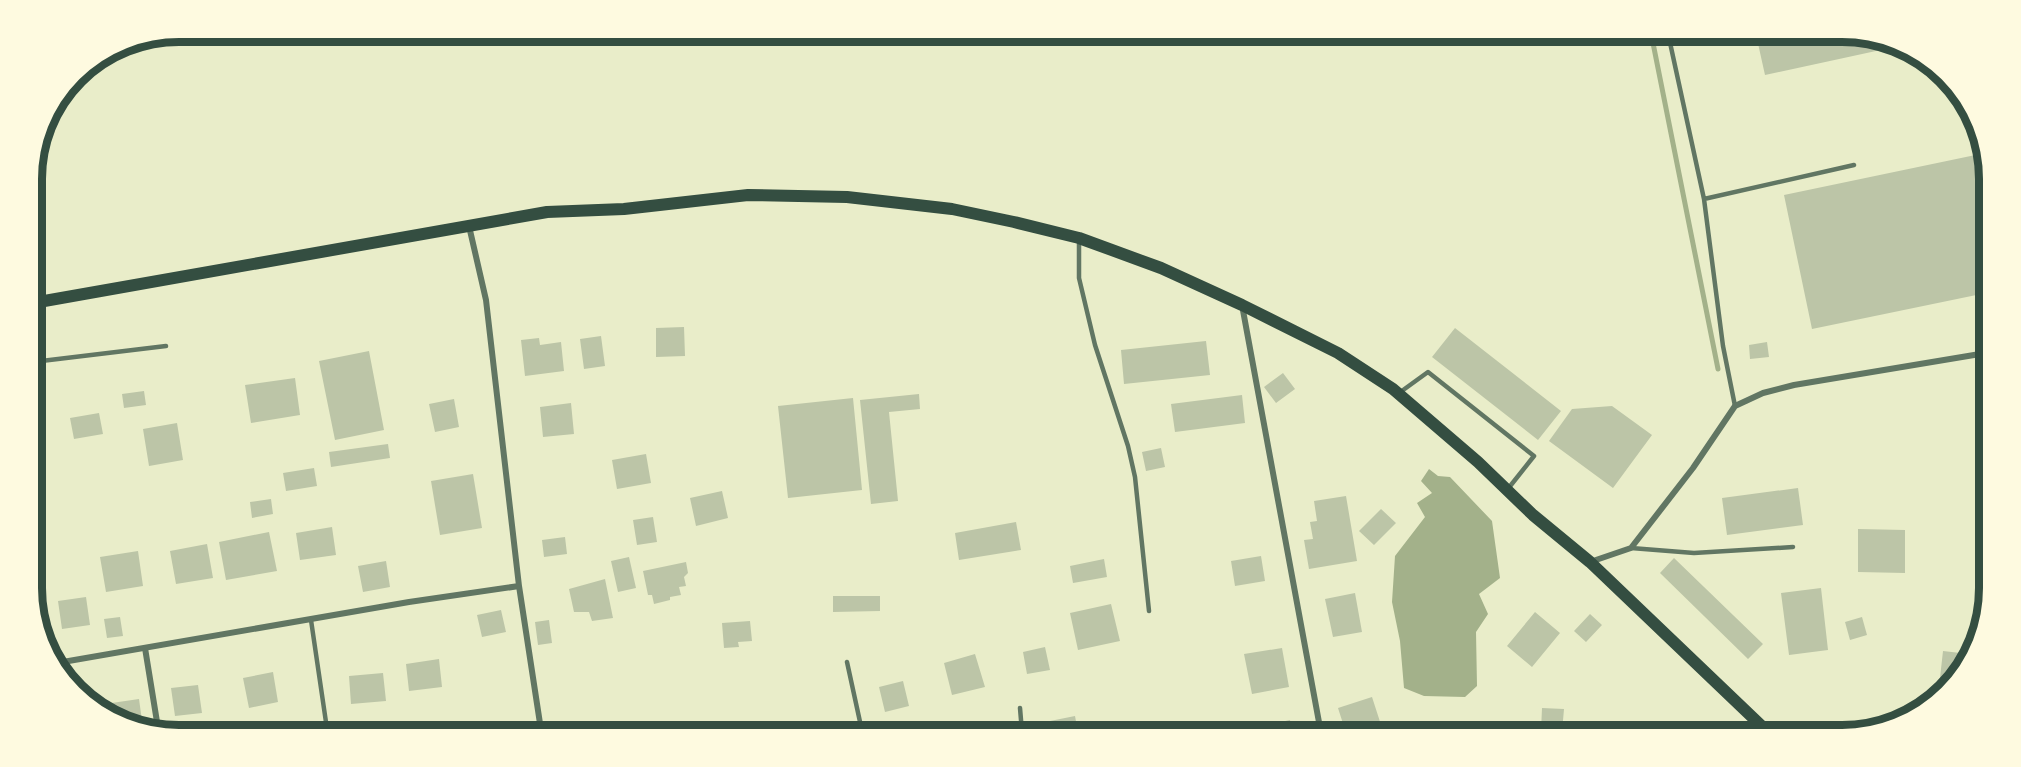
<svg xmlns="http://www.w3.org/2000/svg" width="2021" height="767" font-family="'Noto Sans',sans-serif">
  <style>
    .water { fill: #a3b18a }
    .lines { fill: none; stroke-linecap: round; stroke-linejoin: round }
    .stream { stroke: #a3b18a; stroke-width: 5 }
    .building { fill: #bcc5a7 }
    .service { stroke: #617663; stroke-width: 4.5 }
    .minor { stroke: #617663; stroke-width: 6 }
    .secondary { stroke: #344e41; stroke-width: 12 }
    .rim { fill: none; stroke: #344e41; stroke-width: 8 }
  </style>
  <rect width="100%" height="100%" fill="#e9edc9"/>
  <path class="water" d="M1429,469L1438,476L1450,477L1492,521L1500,578L1479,594L1488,614L1476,632L1477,686L1465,697L1424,696L1404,688L1400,641L1392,602L1395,556L1425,517L1417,503L1432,493L1421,481Z"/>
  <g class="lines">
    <path class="stream" d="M1652,38L1718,369"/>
  </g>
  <path class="building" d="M1757,39H1889L1899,46L1765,75Z
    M1985,153L1988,159L1986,293L1812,329L1784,195Z
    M684,327L685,356L656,357V328Z
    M1455,328L1561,411L1538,440L1432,357Z
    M601,336L605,366L584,369L580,339Z
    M539,338L540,345L561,342L564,371L525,376L521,340Z
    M1206,341L1210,375L1124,384L1121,350Z
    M1767,342L1769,357L1750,359L1749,345Z
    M369,351L384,430L335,440L319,361Z
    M1283,373L1295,389L1276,403L1264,387Z
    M295,378L300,415L251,423L245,385Z
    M144,391L146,405L124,408L122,394Z
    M919,394L920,409L889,412L898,501L871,504L860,400Z
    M1242,395L1245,423L1175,432L1171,404Z
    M853,398L862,490L788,498L778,406Z
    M454,399L459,427L435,432L429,404Z
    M571,403L574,434L543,437L540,407Z
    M1612,406L1652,435L1613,488L1549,441L1572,409Z
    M99,413L103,434L74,439L70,418Z
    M177,423L183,460L149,466L143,429Z
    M388,444L390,458L331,467L329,452Z
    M1161,448L1165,467L1146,471L1142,452Z
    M646,454L651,483L617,489L612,460Z
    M314,468L317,486L286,491L283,473Z
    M473,474L482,528L440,535L431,481Z
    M1798,488L1803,525L1727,535L1722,498Z
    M722,491L728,518L696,526L690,498Z
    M1346,496L1357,561L1309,569L1304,540L1313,539L1310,522L1317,521L1314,501Z
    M271,499L273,514L252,518L250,502Z
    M1381,509L1396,523L1374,545L1359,531Z
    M653,517L657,542L637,545L633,520Z
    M1016,522L1021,550L959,560L955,533Z
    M332,527L336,555L300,560L296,533Z
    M1858,529L1905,530V573L1858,572Z
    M269,532L277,571L226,580L219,542Z
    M565,537L567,554L544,557L542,540Z
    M207,544L213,578L176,584L170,551Z
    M138,551L143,586L106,592L100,557Z
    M1261,556L1265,581L1235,586L1231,561Z
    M629,557L636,588L618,592L611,561Z
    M1674,558L1763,644L1748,659L1660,573Z
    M1104,559L1107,577L1073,583L1070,566Z
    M386,561L390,587L363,592L358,566Z
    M686,562L688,573L684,577L686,586L679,587L681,595L670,597V600L654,604L652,595H648L643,571Z
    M605,579L613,618L592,621L589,612H574L569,589Z
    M1821,588L1828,650L1789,655L1781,593Z
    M1355,593L1362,632L1333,637L1325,599Z
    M833,596H880V611L833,612Z
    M86,597L90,625L62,629L58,601Z
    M1111,604L1120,641L1078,650L1070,613Z
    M501,610L506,632L482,637L477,615Z
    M1535,612L1560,633L1532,667L1507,646Z
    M1590,614L1602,625L1586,642L1574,631Z
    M120,617L123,636L107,638L104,619Z
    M1862,617L1867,635L1850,640L1845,622Z
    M549,620L552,643L538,645L535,622Z
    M750,621L752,641L738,642L739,647L724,648L722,623Z
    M1045,647L1050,670L1027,674L1023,652Z
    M1282,648L1289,687L1252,694L1244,654Z
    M1943,651L1969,654L1951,679L1940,678Z
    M975,654L985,687L952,695L944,663Z
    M439,659L442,687L409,691L406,664Z
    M273,672L278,702L249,708L243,678Z
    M383,673L386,701L351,704L349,676Z
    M903,681L909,706L885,712L879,687Z
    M198,685L202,713L175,716L171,688Z
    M1372,697L1383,731L1377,733H1346L1338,708Z
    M139,699L143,728H132L98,705Z
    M1542,708L1564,709L1562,732L1541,731Z
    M1075,716L1078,732H1047L1045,722Z
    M1290,720L1292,733H1258L1257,727Z
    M1225,725L1226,733L1190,732V729Z"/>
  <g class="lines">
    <path class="service" d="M1669,38L1704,199L1723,346L1735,406
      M1704,199L1854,165
      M1079,241V278L1095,345L1128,446L1135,477L1149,611
      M33,362L166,346
      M1399,393L1428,372L1534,456L1507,490
      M1631,548L1694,553L1793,547
      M311,620L327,729
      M847,662L862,731
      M1020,708L1022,732"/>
    <path class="minor" d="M469,226L486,300L519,586L541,730
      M1242,305L1321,733
      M1590,562L1631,548L1693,468L1735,406L1763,393L1794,385L1986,353
      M145,648L158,728
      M57,663L409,602L519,586"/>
    <path class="secondary" d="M33,303L547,212L624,209L748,195L847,197L952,209L1014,222L1079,238L1161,268L1242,305L1338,353L1393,389L1478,462L1533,515L1590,562L1771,735"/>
  </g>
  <path d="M0 0H2021V767H0ZM179 42H1842A137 137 0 0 1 1979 179V588A137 137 0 0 1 1842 725H179A137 137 0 0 1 42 588V179A137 137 0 0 1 179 42Z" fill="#fefae0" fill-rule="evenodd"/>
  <path class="rim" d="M179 42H1842A137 137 0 0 1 1979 179V588A137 137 0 0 1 1842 725H179A137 137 0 0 1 42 588V179A137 137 0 0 1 179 42Z"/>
</svg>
